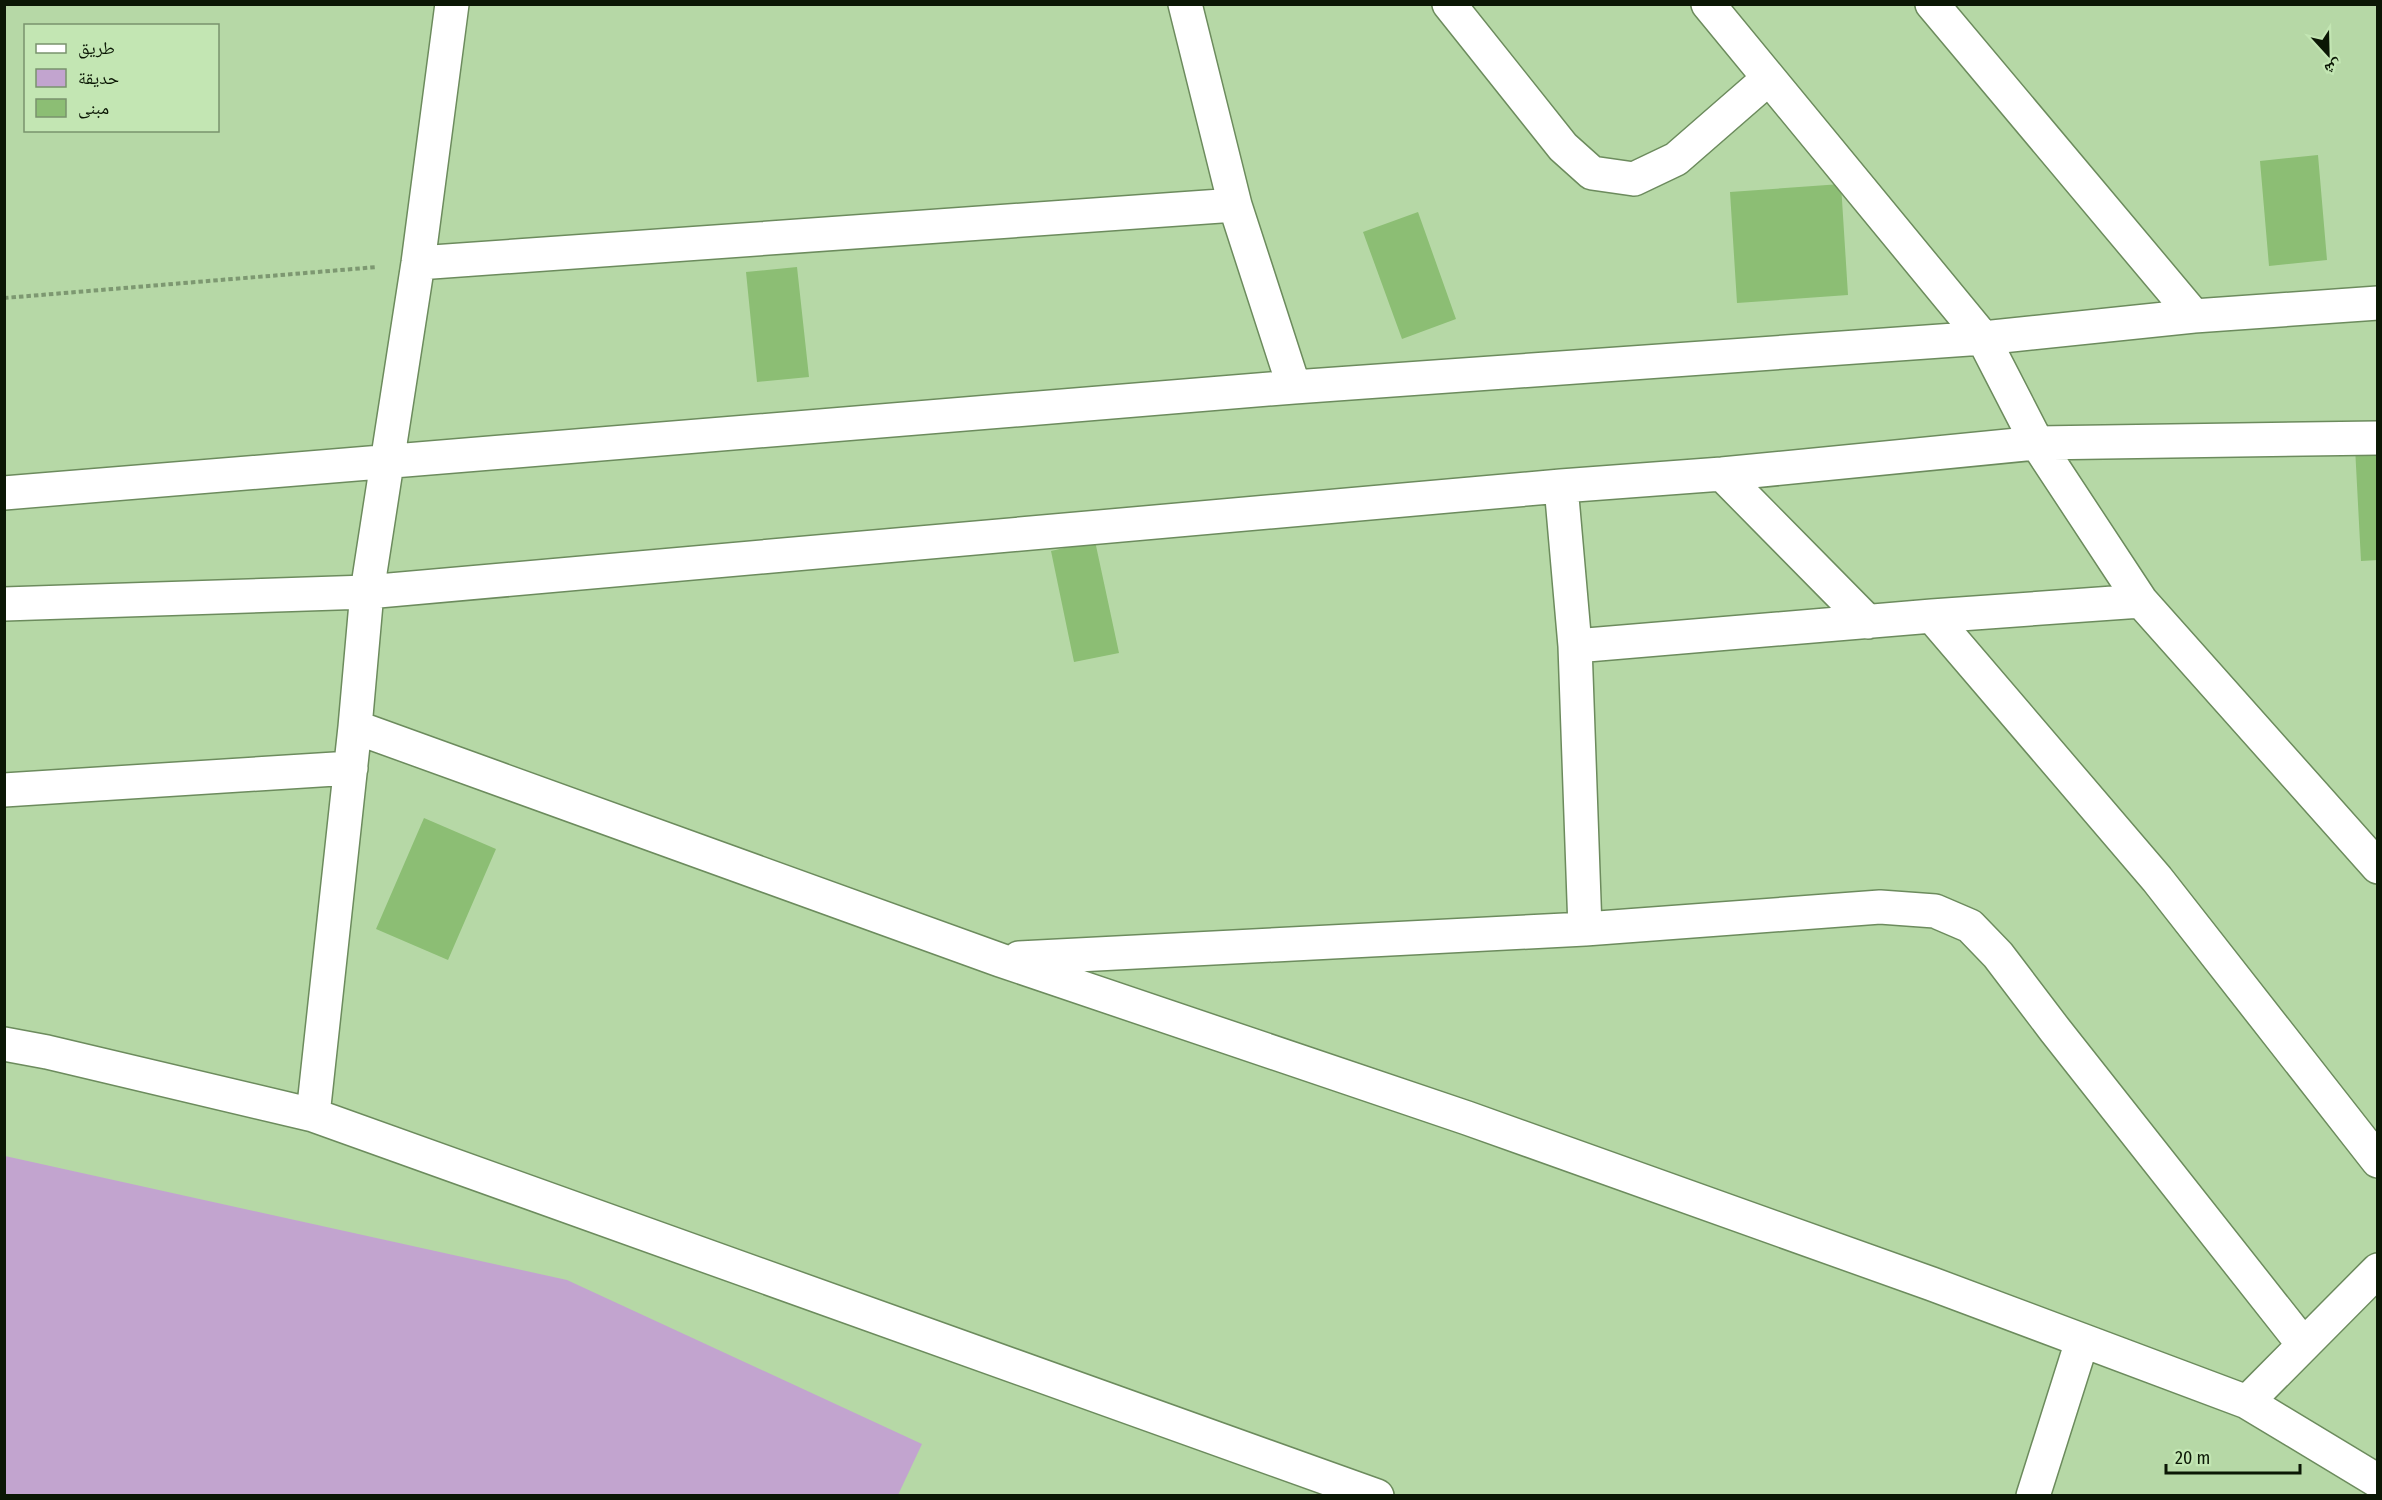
<svg xmlns="http://www.w3.org/2000/svg" width="2382" height="1500" font-family="'Fira Sans Condensed','Noto Naskh Arabic',sans-serif">
  <style>
    .green { fill: #c2a4cf }
    .building { fill: #8cbe74 }
    .lines { fill: none; stroke-linecap: round; stroke-linejoin: round }
    .minor-casing { stroke: #6c8b5d; stroke-width: 36 }
    .path { stroke: #7d9871; stroke-width: 4; stroke-dasharray: 4.5 3; stroke-linecap: butt }
    .minor { stroke: #fff; stroke-width: 33 }
  </style>
  <rect width="100%" height="100%" fill="#b6d8a6"/>
  <path class="green" d="M5,1156L567,1280L922,1444L898,1495H5Z"/>
  <path class="building" d="M2318,155L2327,260L2269,266L2260,161Z
    M1841,184L1848,295L1737,303L1730,192Z
    M1418,212L1456,319L1402,339L1363,232Z
    M797,267L809,377L757,382L746,272Z
    M2378,446V560L2361,561L2355,447Z
    M1095,541L1119,653L1074,662L1051,551Z
    M424,818L496,849L448,960L376,929Z"/>
  <g class="lines">
    <g class="minor-casing">
      <path id="minor" d="M1449,4L1563,147L1592,173L1634,179L1676,159L1769,78
        M1708,4L1983,338L2037,443L2141,601L2378,867
        M1932,4L2194,316
        M1235,205L1294,387
        M418,263L1235,205L1185,4
        M1722,474L1868,622
        M1561,486L1575,646L1585,929
        M4,493L1294,387L1983,338L2194,316L2378,303
        M4,604L367,592L1561,486L1722,474L2037,443L2378,438
        M1932,616L2157,879L2378,1161
        M1575,646L1932,616L2141,601
        M355,727L1000,960L1467,1118L1932,1284L2247,1402L2378,1270
        M4,790L351,768
        M1019,958L1585,929L1880,907L1935,911L1970,926L1998,955L2055,1030L2303,1344
        M4,1044L47,1052L313,1115L1377,1496
        M313,1115L355,727L367,592L418,263L452,4
        M2247,1402L2378,1481
        M2033,1496L2082,1341"/>
    </g>
    <path class="path" d="M4,298L377,267"/>
    <use href="#minor" class="minor"/>
  </g>
  <rect width="2382" height="1500" fill="none" stroke="#0b1705" stroke-width="12"/>
  <rect x="24" y="24" width="195" height="108" fill="#c3e6b3" stroke="#79936d" stroke-width="1.5"/>
  <rect x="36" y="44" width="30" height="9" fill="#ffffff" stroke="#79936d" stroke-width="1.5"/>
  <text x="78" y="54" font-size="18" fill="#0b1705">طريق</text>
  <rect x="36" y="69" width="30" height="18" fill="#c2a4cf" stroke="#79936d" stroke-width="1.5"/>
  <text x="78" y="84" font-size="18" fill="#0b1705">حديقة</text>
  <rect x="36" y="99" width="30" height="18" fill="#8cbe74" stroke="#79936d" stroke-width="1.5"/>
  <text x="78" y="114" font-size="18" fill="#0b1705">مبنى</text>
  <g transform="translate(2328 54) rotate(158)" stroke="#c3e6b3" stroke-width="4.5" paint-order="stroke">
  <path d="M0-4.5L10 22L0 15L-10 22Z" fill="#0b1705"/>
  <text y="-9" font-size="16" font-weight="bold" text-anchor="middle" fill="#0b1705">ش</text>
  </g>
  <path d="M2166 1464v9h134v-9" fill="none" stroke="#0b1705" stroke-width="3"/>
  <text x="2175" y="1464" font-size="18" fill="#0b1705" stroke="#c3e6b3" stroke-width="4.5" paint-order="stroke">20 m</text>
</svg>
